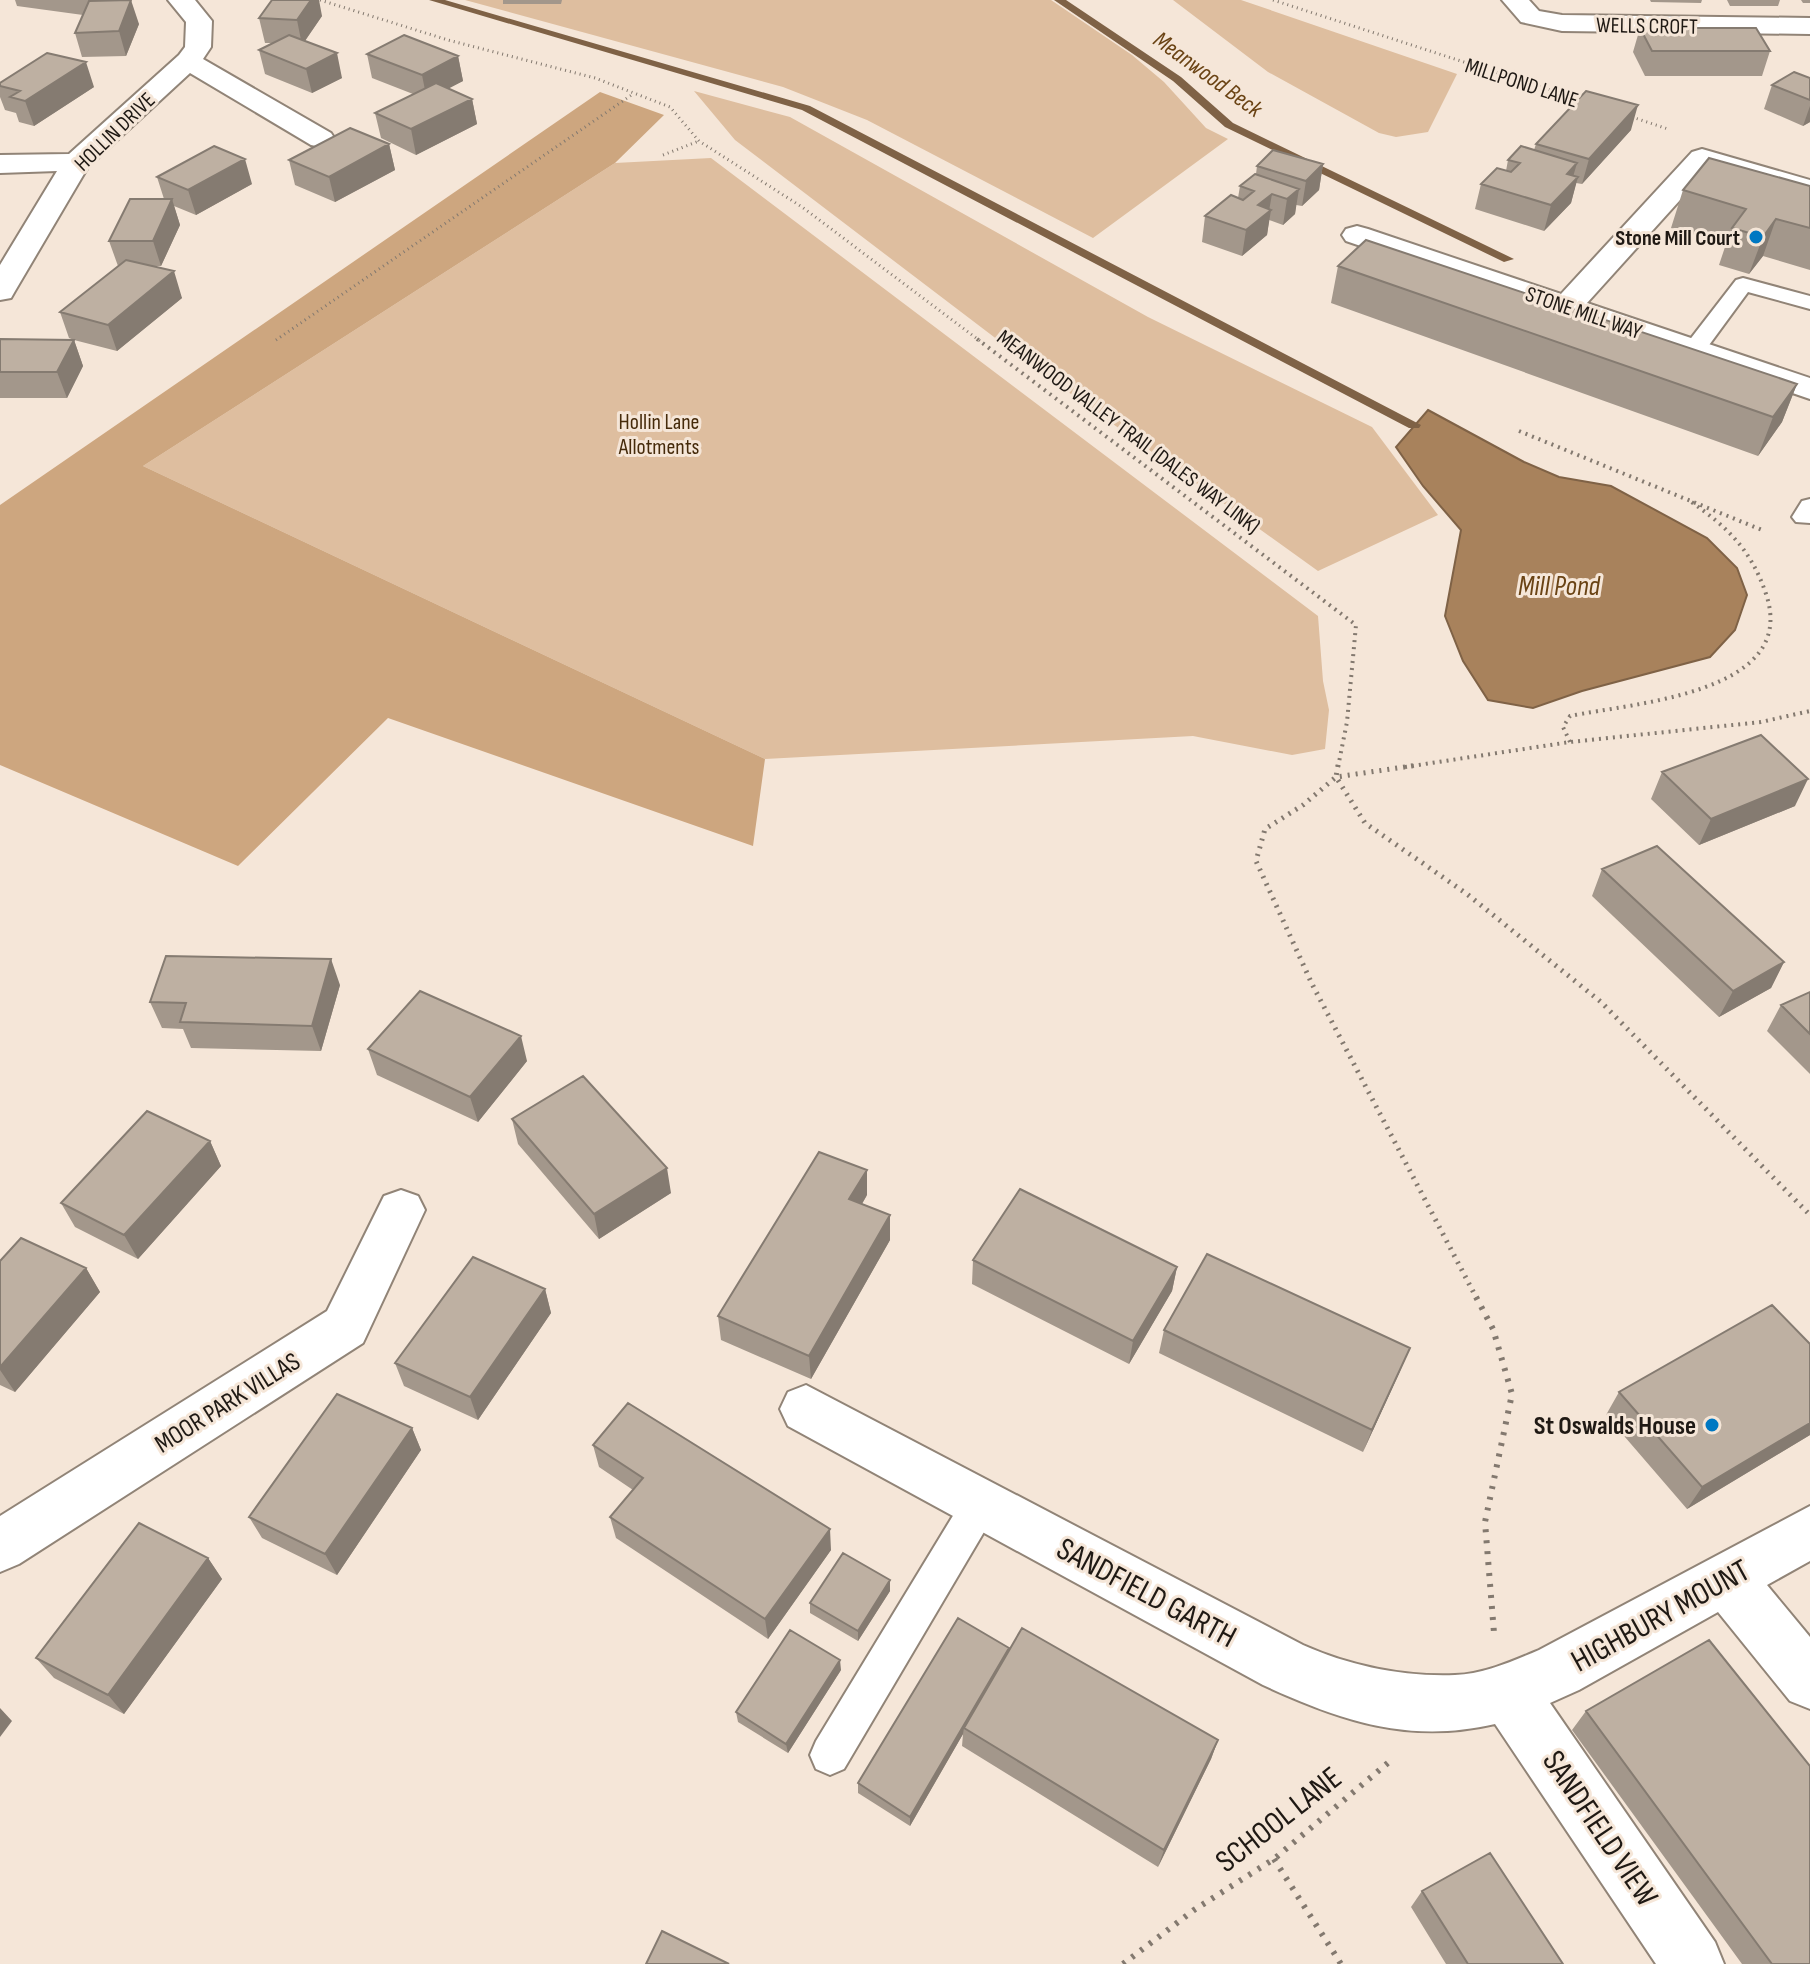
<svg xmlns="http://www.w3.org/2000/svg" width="1810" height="1964" font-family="'Sofia Sans Condensed',sans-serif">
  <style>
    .green { fill: #debe9f }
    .forest { fill: #cda67f }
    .water { fill: #a8825c; stroke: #7f6246; stroke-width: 2 }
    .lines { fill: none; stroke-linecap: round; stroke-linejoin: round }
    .stream { fill: #7f6246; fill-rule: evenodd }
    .lane-casing { stroke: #918477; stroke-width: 4 }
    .street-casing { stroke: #918477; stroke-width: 4 }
    .path-far3 { stroke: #83796f; stroke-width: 3; stroke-dasharray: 1 4; stroke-linecap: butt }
    .path-far2 { stroke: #83796f; stroke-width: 4; stroke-dasharray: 2 5; stroke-linecap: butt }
    .path-far1 { stroke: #83796f; stroke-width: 5; stroke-dasharray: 2 6; stroke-linecap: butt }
    .path { stroke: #83796f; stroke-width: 6; stroke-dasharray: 3 8; stroke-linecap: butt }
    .lane { fill: #fff; fill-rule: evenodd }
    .street { fill: #fff; fill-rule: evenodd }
    .wall { fill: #a3978b }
    .shaded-wall { fill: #857b71 }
    .building { fill: #beb0a2; stroke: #857b71; stroke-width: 2 }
    .poi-dot { fill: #0078c2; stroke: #f5e6d8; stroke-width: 3 }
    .labels { text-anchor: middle; stroke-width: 6; stroke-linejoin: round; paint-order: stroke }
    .far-street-label { font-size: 22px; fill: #1f1914; stroke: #f5e6d8 }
    .far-poi-label { font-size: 22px; font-weight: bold; fill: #1f1914; stroke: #f5e6d8; text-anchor: end }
    .far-park-label { font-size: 22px; fill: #462b0b; stroke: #f5e6d8 }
    .far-water-label { font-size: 24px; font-style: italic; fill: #6a4314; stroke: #f5e6d8 }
    .street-label { font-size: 26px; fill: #1f1914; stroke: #f5e6d8 }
    .poi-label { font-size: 26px; font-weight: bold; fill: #1f1914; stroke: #f5e6d8; text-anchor: end }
    .water-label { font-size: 28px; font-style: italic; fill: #6a4314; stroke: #f5e6d8 }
    .near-street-label { font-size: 32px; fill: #1f1914; stroke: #f5e6d8 }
  </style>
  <rect width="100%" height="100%" fill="#f5e6d8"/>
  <path class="green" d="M465,0H1051L1132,55L1164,82L1206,128L1228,139L1093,238L867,120L783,87Z
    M1173,0H1241L1457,74L1428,132L1396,137L1379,133L1268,72Z
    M694,91L790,117L1148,317L1372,427L1438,515L1318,571L1032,366L735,140Z
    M711,158L1318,616L1323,681L1329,710L1325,749L1292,755L1193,736L765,759L143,466L615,163Z"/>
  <path class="forest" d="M600,92L664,115L615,163L143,466L765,759L753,846L388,718L238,866L0,765V505Z"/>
  <path class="water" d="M1428,410L1524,462L1559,477L1611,486L1707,538L1737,568L1747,595L1735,630L1710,657L1582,691L1533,708L1488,700L1463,661L1445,616L1461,530L1423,486L1396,447Z"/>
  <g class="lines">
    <path class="stream" d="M429,0H445L810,106L1421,425L1419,428H1409L802,110Z
      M1054,0H1066L1181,77L1233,123L1514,259L1504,262L1225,127L1173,81Z"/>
    <g class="lane-casing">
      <path id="lane" d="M1743,278L1810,296V309L1748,292L1701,356H1685L1682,351L1685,346L1736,280Z
        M1810,499V523L1796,522L1792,517L1802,501Z
        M981,1486L994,1491L999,1503L994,1515L844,1769L830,1775L816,1769L810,1755L816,1741L968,1491Z"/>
    </g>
    <g class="street-casing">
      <path id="street" d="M168,0H195L212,21L211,47L203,59L331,133L335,139L331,145L321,147L311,145L190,73L88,167L15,291L11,298L0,300V265L57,171L0,173V155L69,154L179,55L185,47L186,22Z
        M1502,0H1529L1539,11L1562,15L1810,18V34L1562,31L1521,22Z
        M1702,149L1810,180V198L1708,169L1587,303L1810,378V399L1346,241L1342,235L1346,229L1357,226L1368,229L1561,294L1692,152Z
        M401,1190L418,1196L425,1210L363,1343L19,1564L0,1572V1516L327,1311L384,1196Z
        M806,1385L1303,1645C1350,1666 1404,1677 1455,1675C1484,1674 1513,1661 1539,1650L1810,1506V1561L1767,1585L1810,1637V1709L1790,1701L1718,1612L1579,1690L1550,1703L1715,1942L1724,1964H1656L1495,1724C1409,1744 1341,1721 1263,1685L788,1426L780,1409L788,1392Z"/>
    </g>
    <path class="path-far3" d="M320,0L448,40L595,78L670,107L699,141L802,207L980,341
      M1273,0L1584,101
      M1632,117L1668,129
      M663,155L699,141
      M276,340L633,94"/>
    <path class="path-far2" d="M977,339L1356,625L1347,722L1338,767
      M1519,431L1762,530
      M1570,742L1563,727L1570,716C1632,703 1800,694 1766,594C1751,549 1727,527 1690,501
      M1405,767L1570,742L1761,722L1810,711"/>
    <path class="path-far1" d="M1338,765L1336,777L1418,765
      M1477,1299L1312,984L1256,861L1265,829L1303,805L1336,777L1365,823L1467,894L1601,1002L1810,1215"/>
    <path class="path" d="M1476,1297L1493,1329L1512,1394L1485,1522L1494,1633
      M1274,1859L1341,1964
      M1123,1964L1194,1910L1274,1859L1389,1762"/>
    <use href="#lane" class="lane"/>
    <use href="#street" class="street"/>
  </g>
  <path class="wall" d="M15,0H108L139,24L126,56L82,57L75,33L83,15L17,6Z
    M503,0H562L561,4H503Z
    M1650,0H1702L1701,3L1651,2Z
    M1727,0H1780L1778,6H1730Z
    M1801,0H1810V3H1803Z
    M322,16L305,41L342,78L312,93L265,74L259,50L272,43H265L259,18Z
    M1640,28L1770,51L1762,76H1645L1633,52Z
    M367,54L458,56L463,81L448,88L472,99L477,124L416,155L381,138L375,113L413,94L372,78Z
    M1810,78V122L1803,126L1764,109L1772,85Z
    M0,83L94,87L34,126L19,122L16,113L5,110L0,97Z
    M1631,130L1582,184L1576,183L1571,203L1544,231L1475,209L1481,184L1506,171L1508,160L1534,150L1536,144Z
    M389,144L395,170L335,202L295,185L289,160Z
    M1323,164L1319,190L1302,206L1296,205L1295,214L1283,225L1269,220L1267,235L1242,256L1202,242L1205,216L1238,198L1240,186L1256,174L1257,166Z
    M157,177L252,184L196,215L174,206L180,225L161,266H153L182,298L117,351L74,340L83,366L67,398H0V339L74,340L69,338L60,312L118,266L109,241L164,199Z
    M1810,186V270L1763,256L1749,274L1719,265L1726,244L1671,228L1683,190Z
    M1338,266L1797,384L1782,422L1758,456L1331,303Z
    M1662,772L1795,806L1699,845L1651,799Z
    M1602,869L1784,962L1771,988L1719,1017L1592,896Z
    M340,985L321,1051L191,1048L183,1029L162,1028L150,1002Z
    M1810,992V1074L1767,1031L1781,1005Z
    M368,1049L527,1061L478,1122L377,1075Z
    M512,1119L671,1193L599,1239L518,1144Z
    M210,1141L221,1166L138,1259L75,1227L61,1203Z
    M867,1195L862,1204L890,1215V1240L811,1379L721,1340L718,1316Z
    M973,1260L1177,1267L1172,1291L1129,1364L972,1284Z
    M0,1261L86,1268L100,1292L15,1392L0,1385Z
    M545,1289L551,1313L478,1420L404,1386L395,1363Z
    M1164,1330L1400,1371L1363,1452L1159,1353Z
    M1810,1344V1435L1687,1509L1606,1415L1619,1392Z
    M412,1428L421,1450L337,1575L262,1538L249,1517Z
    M593,1445L831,1550L768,1639L616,1538L610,1517L633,1490L599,1467Z
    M208,1558L222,1579L124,1714L54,1678L36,1658Z
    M890,1580V1591L858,1641L810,1613V1603Z
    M1008,1651L1218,1740L1211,1759L1158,1867L962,1746L963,1734L910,1826L858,1793V1783Z
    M841,1670L788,1753L738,1722L736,1712Z
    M1586,1711L1810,1964H1742L1572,1730Z
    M1422,1891L1563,1964H1446L1411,1907Z"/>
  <path class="shaded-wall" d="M131,0L139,24L126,56L119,31Z
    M311,0H319L322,16L302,45L297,20Z
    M337,53L342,78L312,93L306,69Z
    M458,56L463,81L427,100L422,75Z
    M86,62L94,87L34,126L25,101Z
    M472,99L477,124L416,155L411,129Z
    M1638,105L1631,130L1582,184L1589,159Z
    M1810,106V122L1803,126Z
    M389,144L395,170L335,202L329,177Z
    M245,159L252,184L196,215L188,190Z
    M1577,163L1571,184L1578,177L1571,203L1544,231L1551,205L1567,174Z
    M1323,164L1319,190L1302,206L1306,181Z
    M1299,189L1295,214L1283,225L1287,199Z
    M1272,194L1269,211L1271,210L1267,235L1242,256L1246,230L1258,205Z
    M172,199L180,225L161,266L153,241Z
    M1776,219L1763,256L1749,274L1763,237Z
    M174,271L182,298L117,351L108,325Z
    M74,340L83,366L67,398L57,372Z
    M1797,384L1782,422L1758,456L1773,417Z
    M1808,779L1795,806L1699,845L1711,819Z
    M331,959L340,985L321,1051L312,1026Z
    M1784,962L1771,988L1719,1017L1733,991Z
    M521,1036L527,1061L478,1122L470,1097Z
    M210,1141L221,1166L138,1259L124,1235Z
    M667,1168L671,1193L599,1239L594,1214Z
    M867,1170V1195L850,1224L849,1199Z
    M890,1215V1240L811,1379L809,1356Z
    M1177,1267L1172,1291L1129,1364L1133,1341Z
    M86,1268L100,1292L15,1392L0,1370V1367Z
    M545,1289L551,1313L478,1420L470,1397Z
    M1410,1348L1400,1371L1363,1452L1372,1430Z
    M1810,1423V1435L1687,1509L1702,1487Z
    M412,1428L421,1450L337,1575L325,1554Z
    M830,1529L831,1550L768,1639L765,1619Z
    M208,1558L222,1579L124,1714L108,1695Z
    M890,1580V1591L858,1641V1631Z
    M1009,1648L1007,1658L964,1728L963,1734L910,1826V1817Z
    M840,1660L841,1670L788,1753L786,1744Z
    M0,1708L12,1721L0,1737Z
    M1218,1740L1211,1759L1158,1867L1164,1850Z"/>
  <path class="building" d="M131,0L119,31L75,33L89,1Z
    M272,0H311L297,20L259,18Z
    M1640,28H1756L1770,51H1652Z
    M289,35L337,53L306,69L259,50Z
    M404,35L458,56L422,75L367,54Z
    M47,53L86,62L25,101L10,97L20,91L0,86V83Z
    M1794,72L1810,78V100L1772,85Z
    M436,83L472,99L411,129L375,113Z
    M1586,91L1638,105L1589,159L1536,144Z
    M350,128L389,144L329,177L289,160Z
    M214,146L245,159L188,190L157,177Z
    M1521,146L1577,163L1567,174L1578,177L1551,205L1481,184L1497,168L1511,172L1520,163L1508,160Z
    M1273,150L1323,164L1306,181L1257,166Z
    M1709,158L1810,186V228L1776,219L1763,237L1732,228L1746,209L1683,190Z
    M1255,174L1299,189L1287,199L1272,194L1258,205L1271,210L1246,230L1205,216L1231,195L1243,200L1254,191L1240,186Z
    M130,199H172L153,241H109Z
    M1366,240L1797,384L1773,417L1338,266Z
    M126,260L174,271L108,325L60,312Z
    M0,339L74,340L57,372H0Z
    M1761,735L1808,779L1711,819L1662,772Z
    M1657,846L1784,962L1733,991L1602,869Z
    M166,956L331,959L312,1026L180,1022L186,1003L150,1002Z
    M420,991L521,1036L470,1097L368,1049Z
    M1810,992V1034L1781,1005Z
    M583,1076L667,1168L594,1214L512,1119Z
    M147,1111L210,1141L124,1235L61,1203Z
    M819,1152L867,1170L849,1199L890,1215L809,1356L718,1316Z
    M1020,1189L1177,1267L1133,1341L973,1260Z
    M21,1238L86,1268L0,1367V1261Z
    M1207,1254L1410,1348L1372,1430L1164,1330Z
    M473,1257L545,1289L470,1397L395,1363Z
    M1772,1305L1810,1344V1423L1702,1487L1619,1392Z
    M337,1394L412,1428L325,1554L249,1517Z
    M628,1403L830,1529L765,1619L610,1517L643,1478L593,1445Z
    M139,1523L208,1558L108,1695L36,1658Z
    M843,1553L890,1580L858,1631L810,1603Z
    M958,1618L1009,1648L910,1817L858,1783Z
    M1022,1628L1218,1740L1164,1850L964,1728Z
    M790,1630L840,1660L786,1744L736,1712Z
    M1709,1640L1810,1766V1964H1772L1586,1711Z
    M1490,1853L1563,1964H1468L1422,1891Z
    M662,1931L729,1964H646Z"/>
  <g class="poi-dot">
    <circle cx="1756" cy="237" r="8"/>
    <circle cx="1712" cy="1425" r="8"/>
  </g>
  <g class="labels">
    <g class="far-street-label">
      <text transform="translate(1647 25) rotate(1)" y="8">WELLS CROFT</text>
      <text transform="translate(1522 82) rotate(18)" y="8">MILLPOND LANE</text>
      <text transform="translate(114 131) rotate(-44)" y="8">HOLLIN DRIVE</text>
      <text transform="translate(1584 312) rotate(19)" y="8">STONE MILL WAY</text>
      <text transform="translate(1129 431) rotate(37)" y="8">MEANWOOD VALLEY TRAIL (DALES WAY LINK)</text>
    </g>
    <g class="far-poi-label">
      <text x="1740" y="245">Stone Mill Court</text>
    </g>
    <g class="far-park-label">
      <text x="659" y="429">Hollin Lane<tspan x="659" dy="25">Allotments</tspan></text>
    </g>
    <g class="far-water-label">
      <text transform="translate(1208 74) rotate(36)" y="8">Meanwood Beck</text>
    </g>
    <g class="street-label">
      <text transform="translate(227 1402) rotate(-32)" y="9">MOOR PARK VILLAS</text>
    </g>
    <g class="poi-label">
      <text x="1696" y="1434">St Oswalds House</text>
    </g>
    <g class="water-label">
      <text x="1559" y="595">Mill Pond</text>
    </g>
    <g class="near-street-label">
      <text transform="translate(1147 1592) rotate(28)" y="11">SANDFIELD GARTH</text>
      <text transform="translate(1660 1615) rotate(-29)" y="11">HIGHBURY MOUNT</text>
      <text transform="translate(1278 1819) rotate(-38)" y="11">SCHOOL LANE</text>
      <text transform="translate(1601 1828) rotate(56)" y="11">SANDFIELD VIEW</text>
    </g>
  </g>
</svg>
